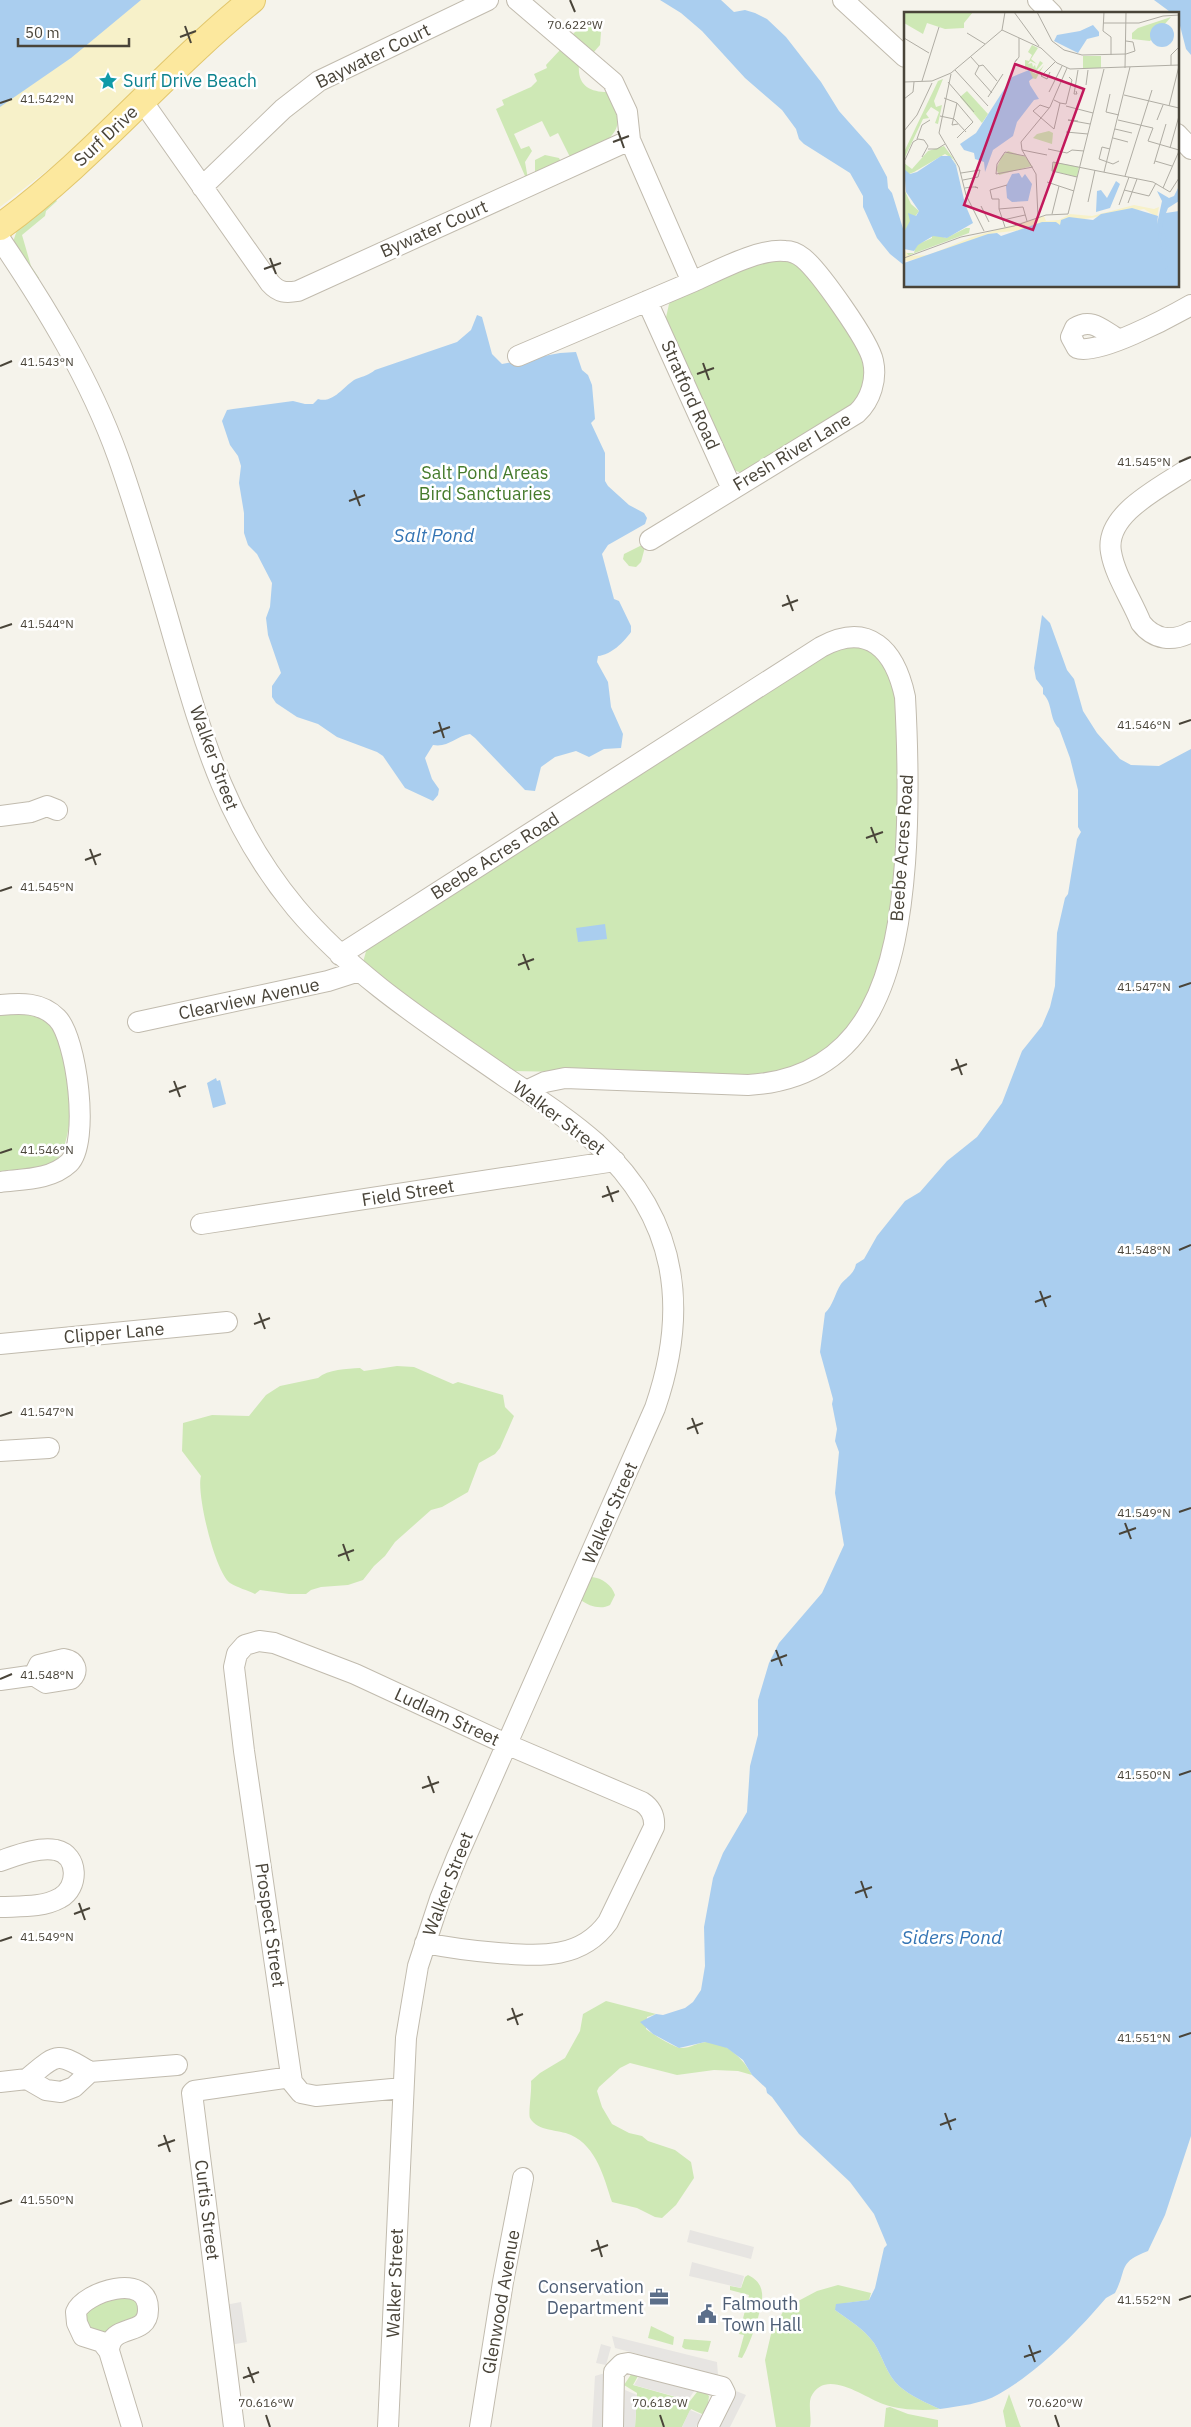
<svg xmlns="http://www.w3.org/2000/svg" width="1191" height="2427" font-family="'IBM Plex Sans',sans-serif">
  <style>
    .green { fill: #cee8b5 }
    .sand { fill: #f7f1c9 }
    .parking { fill: #e7e5e2 }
    .water { fill: #aaceef }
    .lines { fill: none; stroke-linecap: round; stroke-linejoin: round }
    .minor-casing { stroke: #c1bbae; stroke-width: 22 }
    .major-casing { stroke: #e2c76d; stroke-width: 28 }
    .minor { stroke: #fff; stroke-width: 20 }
    .major { stroke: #fce89e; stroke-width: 26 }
    .ticks { fill: none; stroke: #494439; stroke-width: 2 }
    .labels { text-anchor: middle; stroke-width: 5; stroke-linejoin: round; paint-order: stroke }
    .street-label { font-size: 18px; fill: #494439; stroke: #fff }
    .culture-label { font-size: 18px; fill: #0d838f; stroke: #fff; text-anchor: start }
    .park-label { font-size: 18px; fill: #457b2c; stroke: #fff }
    .service-label { font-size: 18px; fill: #4e5e75; stroke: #fff; text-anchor: end }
    .water-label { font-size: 19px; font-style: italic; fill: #3374b4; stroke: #fff }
    .inset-river { fill: none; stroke: #aaceef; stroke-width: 2.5 }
    .inset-road { fill: none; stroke: #b0ada4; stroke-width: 1 }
    .view { fill: #c2185b; fill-opacity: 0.15; stroke: #c2185b; stroke-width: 2.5 }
    .inset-edge { fill: none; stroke: #494439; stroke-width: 2.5 }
    .ticks-label { font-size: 12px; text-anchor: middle; fill: #494439; stroke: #fff; stroke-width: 5; stroke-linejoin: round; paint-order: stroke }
  </style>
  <rect width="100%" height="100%" fill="#f5f3eb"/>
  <path class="green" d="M588,24L593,25L601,32L600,45L593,53L573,34L582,25Z
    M560,50L579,65C577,87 592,93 611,92C631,136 606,142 571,159L558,133L550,137L542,121L514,134L521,149L529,146L532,151L525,162L528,179L524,181L525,176L496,109L504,105L502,100L531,87L537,81L534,74L547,68L546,65Z
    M545,155L559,158L561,162L535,174V160Z
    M56,200L57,201L46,211L45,216L22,235L31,266L39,278L37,279L13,242L17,230Z
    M770,258L793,262L815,280L868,361L858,405L745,474L733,470L665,322L669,304L674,298Z
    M642,545L645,547L641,562L636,567L629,566L623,559L624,554Z
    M842,646L866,647L892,671L900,721L898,864L884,952L862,1012L830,1050L776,1076L512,1071L449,1031L363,962L367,948L814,660Z
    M0,1012C14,1012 29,1011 41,1017C46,1020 55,1028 58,1033C72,1059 79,1145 52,1164C43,1171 13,1173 0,1176Z
    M397,1366L414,1367L453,1384L458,1382L503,1395L505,1407L514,1416L500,1448L495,1454L479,1463L468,1492L442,1507L431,1510L395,1542L385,1556L374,1566L363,1580L348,1585L321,1587L311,1590L306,1594H289L260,1590L255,1594C247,1590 238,1588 230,1583C215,1572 196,1493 201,1476L182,1451L183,1423L212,1415L249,1416L266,1395L280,1386L318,1378C328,1369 347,1369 360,1368L364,1371Z
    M592,1577C602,1578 612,1585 615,1595L610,1605C601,1610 588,1606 581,1600L589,1578Z
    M606,2001L656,2014L647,2017L646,2029C652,2034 674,2047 680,2048C689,2049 698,2042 707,2042C725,2041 744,2059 752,2075L738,2071L714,2070L677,2075L630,2063L620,2068L599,2087L597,2091L602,2107L612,2124L629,2133L642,2136L648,2141L675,2150L691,2162L694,2178L676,2205L662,2218L655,2217L637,2208L612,2202C604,2178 597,2147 571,2135C558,2129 538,2132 530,2118C528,2114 532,2090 531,2081L540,2073L565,2058L580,2031L583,2014Z
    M748,2275C756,2279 761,2284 762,2293C764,2306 749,2347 742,2358L738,2357L744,2335L739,2334L749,2295L730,2290V2286L741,2288L745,2277Z
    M838,2285L871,2293L869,2300L846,2303L835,2310C849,2320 864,2329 874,2343C883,2357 886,2374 899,2386C909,2395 928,2404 940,2409C922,2411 900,2410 883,2404C864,2397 825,2367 811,2397C808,2405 812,2418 810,2427H776L765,2360L771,2334L785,2308L817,2291Z
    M124,2292L138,2302L139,2319L101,2335L81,2323V2313Z
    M651,2326L674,2337L673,2345L648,2338Z
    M684,2339L711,2341L708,2352L685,2349L682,2347Z
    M632,2373L638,2376L633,2385L690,2401L697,2392L704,2391L709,2396L707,2411L702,2414L691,2409L682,2427H635L637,2393L624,2385Z
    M1009,2394L1020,2425L1021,2427H1006L1003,2411Z
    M890,2407L908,2414L938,2420V2427H884L886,2408Z"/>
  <path class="sand" d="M82,0H233L189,38L75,149L0,207V63Z"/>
  <path class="parking" d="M690,2230L754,2247L751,2259L687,2242Z
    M692,2262L744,2276L741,2288L689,2276Z
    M241,2302L247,2342L230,2345L225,2305Z
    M612,2336L717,2362L718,2375L615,2348Z
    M601,2344L611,2347L606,2365L596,2363Z
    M605,2373L603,2427H592L595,2376Z
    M640,2375L695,2390L688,2400L634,2385Z
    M625,2390L637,2395L635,2427H623Z
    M736,2391L746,2395L730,2427H717Z
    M690,2410L702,2415L696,2427H682Z"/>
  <path class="water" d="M0,0H141L71,58L0,107Z
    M660,0H721L734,12L745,10L755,13L767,19L786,37L821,82L839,111L871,147L887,177L888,188L892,193L905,235V266L890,254L877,238L863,207V196L850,173L804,144L799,139L796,129L782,110L745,78L702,31L681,13Z
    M1154,0H1191V55L1186,49L1177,14H1173Z
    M477,315L482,317L492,354L502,364L560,353L576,352L582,370L588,375L592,385L595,419L591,423L605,453V481L608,486L629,505L644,513L647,518L645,524L608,545L602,554L614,599L619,601L631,626V632C624,642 611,655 598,656L597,662L608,682L611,707L623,734L621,748L604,749L589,757L576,751L555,757L541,767L535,791L525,790L475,738L470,734C456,736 448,748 433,745L425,758L432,779L439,789L438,795L433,801L405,788L383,756L377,752L337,737L318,724L297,717L276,703L272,697V686L281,673L268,635L266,618L270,607L272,583L257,554L248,545L244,533V513L239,483L241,466L238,456L230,445L222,421L227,410L233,409L293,401L305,404H313L318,399C334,404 344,385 356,379C364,376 369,375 375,370L457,342L471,330Z
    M1042,615L1050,623L1067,670L1074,679L1083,711L1097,733L1120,759L1131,765L1159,766L1191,749V2136L1165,2215L1148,2251C1117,2263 1128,2268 1115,2293L1106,2298C1077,2332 1038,2372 999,2394C982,2404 959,2406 940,2409C928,2404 909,2395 899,2386C886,2374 883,2357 874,2343C864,2329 849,2320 835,2310L836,2304L869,2300L875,2288L884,2248L887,2245L874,2214L850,2182L799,2134L772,2097L767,2093L766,2088L752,2075L743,2060L727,2048L705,2042L679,2048L653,2034L640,2022L656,2014L663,2015L685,2008L693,2002L701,1990L705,1966L704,1927L713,1878L723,1853L747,1812L750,1766L758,1735V1700L769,1663L779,1643L822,1593L844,1545L835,1493L839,1452L835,1441L837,1429L832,1404L833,1399L820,1352L825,1313C833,1306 835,1293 841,1284C847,1277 854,1274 856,1264L864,1259L877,1236L905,1201L920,1192L947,1161L977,1137L1002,1103L1022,1051L1042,1026L1050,1007L1055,986L1057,933L1065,898L1068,894L1077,839L1081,832L1078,827V790L1070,758L1059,728C1049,720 1053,702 1043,694V688L1036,679L1034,668Z
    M605,924L607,939L578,942L576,928Z
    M216,1078L217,1081L220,1080L226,1104L213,1108L207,1083Z"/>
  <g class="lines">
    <g class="minor-casing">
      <path id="minor" d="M843,0L905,57
        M1038,0L1052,14
        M143,102L270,283C279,293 286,293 298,291L630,140L627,112L613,82L517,0
        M1177,134L1191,149
        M630,140L692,282C717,271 759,248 785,251C791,251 798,254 803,258C819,271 869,341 873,361C877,379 871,400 857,413L650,540
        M202,187L283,109L319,81L488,0
        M0,239C46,307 90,379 118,457C140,519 158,583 176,646C205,746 228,826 296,908C354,977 432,1026 505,1077C536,1098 568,1118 596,1143C677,1217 690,1307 655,1408L457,1857L440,1899L418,1966L406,2038L388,2427
        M647,301L732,489
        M1118,339C1103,331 1092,317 1075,328L1071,337L1077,348C1097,356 1170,317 1191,305
        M518,356L692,282
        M1191,467C1164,486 1104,513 1111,552C1115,576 1132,600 1141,623C1154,640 1173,642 1191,632
        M0,816L31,812L47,806L57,810
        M340,955L821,647C869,621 895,650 905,697C908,753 909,808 905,863C897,967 873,1078 748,1085L565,1078L545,1082L526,1091
        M0,1005C21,1003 41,1002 57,1018C77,1038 90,1143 69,1163C51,1180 23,1179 0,1182
        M138,1022L328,981L359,971
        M201,1224L615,1161
        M0,1344L227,1322
        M0,1451L49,1448
        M64,1659C76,1661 79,1671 71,1679L46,1683L38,1678L36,1671L39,1665Z
        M0,1680L36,1675
        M0,1861C18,1855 37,1847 56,1850C79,1855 79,1888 60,1898C42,1908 20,1906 0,1907
        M27,2079C57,2054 56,2051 90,2072
        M0,2082L27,2079L46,2090L61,2092L74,2087L90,2072L177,2065
        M403,2088L316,2096L301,2093L292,2082L244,1751L234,1667L237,1654L245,1645L259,1641L274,1643L355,1674L506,1744L642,1802C651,1808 655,1816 654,1827L608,1922C581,1960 539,1956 498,1953C473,1951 450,1948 425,1943
        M109,2351L102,2342L83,2336L77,2323L76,2312C84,2292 149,2271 148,2310C148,2338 110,2322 109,2351L132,2427
        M234,2427L192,2093L194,2091L291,2077
        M480,2427L503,2282L523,2178
        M613,2427L614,2372L622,2364L628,2363L722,2387L725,2393L708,2427"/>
    </g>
    <g class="major-casing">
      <path id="major" d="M0,227C92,160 164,71 252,0"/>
    </g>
    <use href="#minor" class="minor"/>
    <use href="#major" class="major"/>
  </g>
  <path class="ticks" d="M570,0L575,12M185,26L191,43M180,37L196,31M0,103L12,99M618,131L624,148M613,142L629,136M270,258L276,274M264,269L281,263M703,363L709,380M0,366L12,361M697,374L714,368M1179,462L1191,457M354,490L360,506M349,501L365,495M787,595L793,611M782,606L798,600M0,628L12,624M439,722L444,738M1179,724L1191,720M433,733L450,727M871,827L877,843M866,838L883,832M90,849L96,865M85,860L101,854M0,891L12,887M523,954L529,970M518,965L534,959M1179,987L1191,983M956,1059L962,1075M951,1070L967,1064M174,1081L180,1097M169,1092L186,1086M0,1153L12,1149M607,1186L613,1202M602,1197L619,1191M1179,1250L1191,1245M1040,1291L1046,1307M1035,1302L1051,1296M259,1313L265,1329M254,1324L270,1318M0,1416L12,1412M692,1418L698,1434M687,1429L703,1423M1179,1512L1191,1508M1125,1523L1131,1539M1119,1534L1136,1528M343,1544L349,1561M338,1556L354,1550M776,1650L782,1666M771,1661L787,1655M0,1679L12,1674M1179,1775L1191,1771M428,1776L434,1793M422,1788L439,1782M861,1881L867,1898M855,1893L872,1887M79,1903L85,1920M74,1914L90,1908M0,1941L12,1937M512,2008L518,2025M507,2020L523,2014M1179,2037L1191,2033M945,2113L951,2130M940,2125L956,2119M164,2135L170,2152M158,2146L175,2140M0,2204L12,2200M597,2240L602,2257M591,2251L608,2245M1179,2300L1191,2296M1029,2345L1035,2362M1024,2357L1041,2351M248,2367L254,2383M243,2378L259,2372M266,2415L270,2427M660,2415L664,2427M1055,2415L1059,2427"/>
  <defs>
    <g id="sight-bare" transform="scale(1.5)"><path d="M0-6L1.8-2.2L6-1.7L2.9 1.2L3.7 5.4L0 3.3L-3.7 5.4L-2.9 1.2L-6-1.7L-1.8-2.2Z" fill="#0f9aa8" stroke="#fff" stroke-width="2.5" paint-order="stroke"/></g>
    <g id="office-bare" transform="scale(1.5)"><path d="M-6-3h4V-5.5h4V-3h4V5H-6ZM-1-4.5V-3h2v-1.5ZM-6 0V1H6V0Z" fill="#5c6f8a" stroke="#fff" stroke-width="2.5" paint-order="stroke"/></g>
    <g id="civic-bare" transform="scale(1.5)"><path d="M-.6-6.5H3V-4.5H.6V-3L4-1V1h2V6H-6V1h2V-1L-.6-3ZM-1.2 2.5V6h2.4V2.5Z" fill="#5c6f8a" stroke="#fff" stroke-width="2.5" paint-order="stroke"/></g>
  </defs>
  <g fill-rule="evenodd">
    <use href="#sight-bare" x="108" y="81"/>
    <use href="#office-bare" x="659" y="2297"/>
    <use href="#civic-bare" x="707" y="2314"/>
  </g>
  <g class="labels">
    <g class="street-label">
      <text transform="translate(373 56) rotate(-26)" y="6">Baywater Court</text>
      <text transform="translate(106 136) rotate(-43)" y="6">Surf Drive</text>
      <text transform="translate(434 229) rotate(-24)" y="6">Bywater Court</text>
      <text transform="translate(690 395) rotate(66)" y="6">Stratford Road</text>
      <text transform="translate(792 452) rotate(-31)" y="6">Fresh River Lane</text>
      <text transform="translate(214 758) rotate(70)" y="6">Walker Street</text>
      <text transform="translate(902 848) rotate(-86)" y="6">Beebe Acres Road</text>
      <text transform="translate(495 856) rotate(-32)" y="6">Beebe Acres Road</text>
      <text transform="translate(249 999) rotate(-12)" y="6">Clearview Avenue</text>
      <text transform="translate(559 1118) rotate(37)" y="6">Walker Street</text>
      <text transform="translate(408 1193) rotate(-9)" y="6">Field Street</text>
      <text transform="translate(114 1333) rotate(-5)" y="6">Clipper Lane</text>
      <text transform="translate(610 1513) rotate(-66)" y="6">Walker Street</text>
      <text transform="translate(447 1717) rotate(25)" y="6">Ludlam Street</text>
      <text transform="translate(448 1884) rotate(-69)" y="6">Walker Street</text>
      <text transform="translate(270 1925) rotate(82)" y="6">Prospect Street</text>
      <text transform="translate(207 2210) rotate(83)" y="6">Curtis Street</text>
      <text transform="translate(395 2283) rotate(-88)" y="6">Walker Street</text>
      <text transform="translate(501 2302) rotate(-80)" y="6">Glenwood Avenue</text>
    </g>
    <g class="culture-label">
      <text x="123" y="87">Surf Drive Beach</text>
    </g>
    <g class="park-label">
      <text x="485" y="479">Salt Pond Areas<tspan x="485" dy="21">Bird Sanctuaries</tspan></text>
    </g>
    <g class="service-label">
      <text x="644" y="2293">Conservation<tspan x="644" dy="21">Department</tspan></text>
      <text x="722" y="2310" text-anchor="start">Falmouth<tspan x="722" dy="21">Town Hall</tspan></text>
    </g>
    <g class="water-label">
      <text x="434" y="542">Salt Pond</text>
      <text x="952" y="1944">Siders Pond</text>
    </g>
  </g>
  <g transform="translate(904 12)">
    <rect width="275" height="275" fill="#f5f3eb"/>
    <path d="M0,0H69L60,11V16L41,17L23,11L19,22L0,11ZM267,5L246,29L228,27V21L234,16ZM128,33L134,36L127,47L133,52L126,49L124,52L128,51L129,55L131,53L132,57L136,49L139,51L133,58L128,60L132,62L140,53L132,67L127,66L124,55L121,58V48L125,49L128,43L124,40ZM179,44H197V56H179ZM39,67L30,89L32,95L38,93L34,112L31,111L35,100L27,95L22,102L25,106L19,107L0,147V140L34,69ZM63,79L84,102L78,111L56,85ZM145,119L149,121L148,132L129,126L133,122ZM40,134L49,146L55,158L49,147L41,142L10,160L8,157L10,160L5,162L1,160L0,151L8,157L24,139ZM104,139L122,145L128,154L95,163L92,157L98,144ZM150,150L175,155L173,165L149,159ZM0,177L7,192L15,199L0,220ZM62,216H66L65,221L0,245V241H10L12,233L28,226V219L32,218L34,222H31L42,226Z" fill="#cee8b5"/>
    <path d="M230,193L250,197L255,195L253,205L240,197L157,211L156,214L91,221L21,245L3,249L0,247V251V237L5,244L25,243L68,225L140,204L142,209L155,208L166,202L188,204Z" fill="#f7f1c9"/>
    <path d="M246 23a12 12 0 1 1 24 0a12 12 0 1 1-24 0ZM189,13L195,20V24L183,27L174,41L150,29L153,23L176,19ZM125,58L129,66L125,69L126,73L135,87L130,88L113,110L109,124L89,138L81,160L80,150L71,147L70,141L60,138L56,132L72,121L108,65ZM37,144H46L52,153L61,192L69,211L43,226L29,224L14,233L10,239L0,237V220L6,209L4,201L12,204L15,199L2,180L0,157L6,162L13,160ZM115,161L118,166L121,162L128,172L124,189L108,190L103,186L102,174L108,162ZM212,169L216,172L206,196L192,200L193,179L197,178L203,186ZM275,174V189L264,196L262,201L275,199V275H0V251L84,222L93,221L97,224L138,210H152L156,213L157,208L165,205L189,208L197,202L228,196L254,204L253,212L258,189L253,179L265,186L270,184Z" fill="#aaceef"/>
    <path class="inset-river" d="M257,214L275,270M268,275L255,230L260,194L275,183"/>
    <path class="inset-road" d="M110,0L135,34M133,0L148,29L160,38L178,43L222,42M200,0L199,19L207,25V43M199,11H235L259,4L275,3M98,18L137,36L153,51L166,57L275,53M63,21L81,32M0,26L25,41M222,42L231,39L229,30L222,29M67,45L75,54L71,62L88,81M113,47L111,50L115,45V26M267,53V43L275,35M75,54L79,53L93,69M221,56L222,0M51,58L84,94M146,60L143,67L137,64L151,50M47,62L35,121L55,155L62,183L80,219M18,69L35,15M0,70L28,69L47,61L98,18L101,0M44,70L70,100M182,73L184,58M172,79L173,82H170L174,58M145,80L158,54M206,82L202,100L215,103M220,83L275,96M84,85L99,62M40,86L53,91L69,110L53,126M0,87L9,80L10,70M53,91L48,113L54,112M156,91L162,92L168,68L165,65M162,94L189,101M265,94L275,54M145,96L136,93L129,99L150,117L156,91L150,88M36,104L50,107L62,120M214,108L249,116L244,129L275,138M253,108L259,93M174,109L164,108L186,112M211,117L228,121M0,119L13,103L28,71M162,120L184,122M209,126L224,130M13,127L18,113L26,108M266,136L275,104M24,137H33L41,132M144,137L163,141L168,138L180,139M206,137L198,135L195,147L209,152L215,149M118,138L143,143M121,144L101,140L93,152L92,162L129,155M1,148L9,130L14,127L20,128L24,134L18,145M251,149L268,154M250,152L262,112M200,160L226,55M57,161L76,158L74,165L59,168M221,164L248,78M173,165L148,159L149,150L249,170L266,180L275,166M143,170L170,179M61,176L67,175H72L74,176L71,175M259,176L275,139M220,178L245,184L252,171M184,190L191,158M224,191L233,167M215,193L225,165M77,194L85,210M95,197V187H88L86,178L103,173M148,202L155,174M134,205L132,162L118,138L117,130L146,95L163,56M99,208L121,203M101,215L95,197L119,195L123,209M0,246L57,225L110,214L142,203L164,202L200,57"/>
    <path class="view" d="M111,52L180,77L129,218L60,193Z"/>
    <rect width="275" height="275" class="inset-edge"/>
  </g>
  <g class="ticks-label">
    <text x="575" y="29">70.622°W</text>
    <text x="47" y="103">41.542°N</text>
    <text x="47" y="366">41.543°N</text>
    <text x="1144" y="466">41.545°N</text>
    <text x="47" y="628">41.544°N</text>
    <text x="1144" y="729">41.546°N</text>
    <text x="47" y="891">41.545°N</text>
    <text x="1144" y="991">41.547°N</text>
    <text x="47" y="1154">41.546°N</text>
    <text x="1144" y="1254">41.548°N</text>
    <text x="47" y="1416">41.547°N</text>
    <text x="1144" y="1517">41.549°N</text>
    <text x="47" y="1679">41.548°N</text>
    <text x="1144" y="1779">41.550°N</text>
    <text x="47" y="1941">41.549°N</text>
    <text x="1144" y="2042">41.551°N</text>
    <text x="47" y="2204">41.550°N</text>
    <text x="1144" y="2304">41.552°N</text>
    <text x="266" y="2407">70.616°W</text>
    <text x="660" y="2407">70.618°W</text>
    <text x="1055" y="2407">70.620°W</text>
  </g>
  <path d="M18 38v8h111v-8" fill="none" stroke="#494439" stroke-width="2.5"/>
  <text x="25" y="38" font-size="15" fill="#494439" stroke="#ffffff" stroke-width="4" paint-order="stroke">50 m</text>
</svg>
